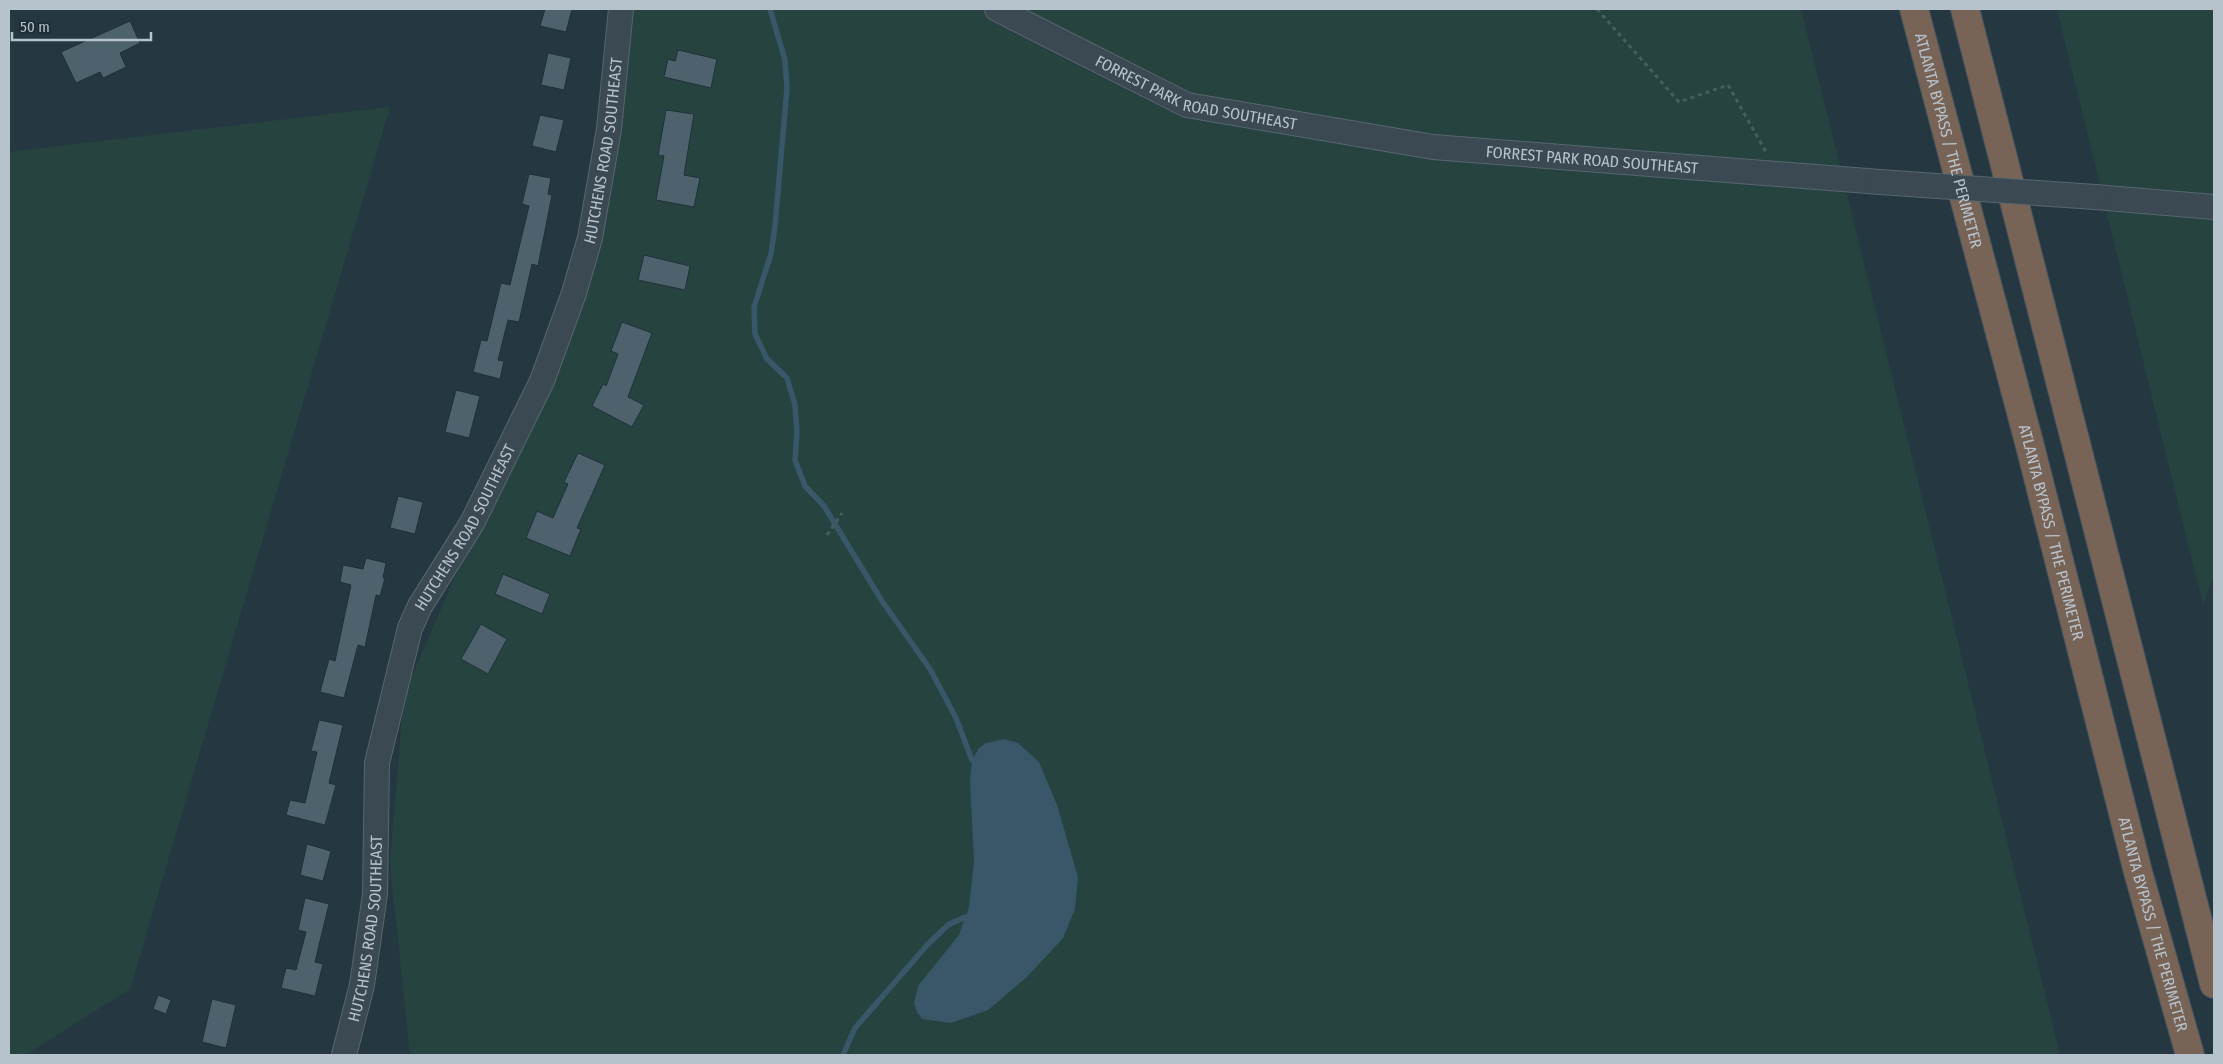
<svg xmlns="http://www.w3.org/2000/svg" width="2223" height="1064" viewBox="0 0 2223 1064" font-family="'Fira Sans Condensed',sans-serif">
	<style>
		.green { fill: #274340 }
		.water { fill: #395769 }
		.lines { fill: none; stroke-linecap: round; stroke-linejoin: round }
		.stream { stroke: #395769; stroke-width: 5.5 }
		.building { fill: #4e626d; stroke: #203039 }
		.tertiary-casing { stroke: #58666f; stroke-width: 26 }
		.motorway-casing { stroke: #44535c; stroke-width: 30 }
		.path { stroke: #465f5c; stroke-width: 3; stroke-dasharray: 4 4; stroke-linecap: butt }
		.tertiary { stroke: #3a4952; stroke-width: 24 }
		.motorway { stroke: #786357; stroke-width: 28 }
		.tertiary-bridge-casing { stroke: #58666f; stroke-width: 26; stroke-linecap: butt }
		.tertiary-bridge { stroke: #3a4952; stroke-width: 24 }
		.labels { text-anchor: middle; stroke-width: 4; stroke-linejoin: round; paint-order: stroke }
		.street-label { font-size: 16px; fill: #b7c3cc; stroke: #1e2e37 }
	</style>
	<rect width="100%" height="100%" fill="#253842"/>
	<path class="green" d="M 634,9 L 1801,9 L 2060,1055 L 410,1055 L 390,863 L 404,695 L 509,452 L 597,235 Z
		M 2057,9 L 2214,9 L 2214,575 L 2203,605 Z
		M 390,107 L 130,989 L 25,1055 L 9,1055 L 9,152 Z"/>
	<path class="water" d="M 1004,739 L 1018,743 L 1039,762 L 1057,805 L 1078,877 L 1075,909 L 1063,938 L 1027,977 L 988,1010 L 951,1023 L 923,1019 L 917,1013 L 914,1003 L 918,986 L 959,935 L 969,907 L 974,862 L 970,781 L 972,760 L 979,748 L 986,743 Z"/>
	<g class="lines">
		<path class="stream" d="M 770,9 L 785,60 L 787,88 L 775,226 L 771,254 L 754,307 L 755,334 L 767,359 L 787,378 L 795,405 L 797,432 L 795,460 L 805,486 L 824,506 L 882,601 L 930,669 L 956,718 L 972,760
			M 843,1055 L 855,1028 L 928,944 L 948,925 L 965,917"/>
	</g>
	<path class="building" d="M 545,9 L 572,9 L 566,32 L 540,26 Z
		M 130,21 L 140,43 L 120,53 L 126,67 L 103,78 L 100,72 L 76,83 L 61,52 Z
		M 678,50 L 717,59 L 711,88 L 664,77 L 668,59 L 675,61 Z
		M 548,53 L 571,58 L 564,90 L 541,85 Z
		M 666,110 L 694,114 L 684,175 L 700,178 L 694,207 L 656,200 L 664,156 L 658,155 Z
		M 540,115 L 564,120 L 556,152 L 532,146 Z
		M 529,174 L 551,178 L 548,194 L 552,195 L 538,266 L 532,264 L 519,322 L 508,320 L 498,360 L 504,361 L 500,379 L 473,372 L 481,340 L 487,341 L 501,283 L 510,285 L 529,206 L 522,204 Z
		M 644,255 L 690,266 L 685,290 L 638,280 Z
		M 622,322 L 652,333 L 628,397 L 644,405 L 632,427 L 592,406 L 603,384 L 606,386 L 618,354 L 611,351 Z
		M 456,390 L 480,396 L 469,438 L 445,432 Z
		M 578,453 L 605,465 L 577,528 L 581,529 L 570,556 L 526,538 L 537,511 L 553,518 L 568,484 L 564,482 Z
		M 398,496 L 423,502 L 415,534 L 390,528 Z
		M 366,558 L 386,563 L 383,578 L 385,578 L 380,596 L 376,595 L 365,647 L 358,645 L 344,698 L 320,692 L 329,659 L 335,661 L 351,585 L 340,582 L 343,565 L 363,569 Z
		M 503,574 L 550,594 L 542,614 L 495,594 Z
		M 481,624 L 507,639 L 488,674 L 461,659 Z
		M 319,720 L 343,725 L 329,783 L 336,785 L 325,825 L 286,815 L 290,800 L 305,803 L 317,752 L 311,751 Z
		M 307,844 L 331,851 L 323,881 L 300,875 Z
		M 305,898 L 329,904 L 315,962 L 323,964 L 315,996 L 281,988 L 286,968 L 296,970 L 306,932 L 298,930 Z
		M 158,995 L 171,1000 L 166,1014 L 153,1009 Z
		M 212,999 L 236,1005 L 226,1048 L 202,1042 Z"/>
	<g class="lines">
		<defs>
			<g id="tertiary">
				<path id="s1" d="M 997,9 L 1187,105 L 1433,147 L 1880,182"/>
				<path d="M 2095,197 L 2214,207"/>
				<path id="s2" d="M 344,1055 L 362,985 L 375,894 L 377,763 L 410,628 L 420,606 L 472,523 L 542,381 L 574,293 L 590,238 L 609,129 L 621,9"/>
			</g>
			<g id="motorway">
				<path id="s3" d="M 1914,9 L 2030,446 L 2138,872 L 2190,1055"/>
				<path d="M 1965,9 L 2214,984"/>
			</g>
		</defs>
		<use href="#tertiary" class="tertiary-casing"/>
		<use href="#motorway" class="motorway-casing"/>
		<path class="path" d="M 1597,9 L 1679,102 L 1728,85 L 1766,152
			M 827,535 L 842,513"/>
		<use href="#tertiary" class="tertiary"/>
		<use href="#motorway" class="motorway"/>
		<defs>
			<path id="tertiary-bridge" d="M 1880,182 L 2095,197"/>
		</defs>
		<use href="#tertiary-bridge" class="tertiary-bridge-casing"/>
		<use href="#tertiary-bridge" class="tertiary-bridge"/>
	</g>
	<g class="labels">
		<g class="street-label">
			<text dy="6" stroke="none"><textPath href="#s1" startOffset="218">FORREST PARK ROAD SOUTHEAST</textPath></text>
			<text dy="6" stroke="none"><textPath href="#s3" startOffset="136">ATLANTA BYPASS / THE PERIMETER</textPath></text>
			<text dy="6" stroke="none"><textPath href="#s2" startOffset="954">HUTCHENS ROAD SOUTHEAST</textPath></text>
			<text dy="6" stroke="none"><textPath href="#s1" startOffset="622">FORREST PARK ROAD SOUTHEAST</textPath></text>
			<text dy="6" stroke="none"><textPath href="#s2" startOffset="549">HUTCHENS ROAD SOUTHEAST</textPath></text>
			<text dy="6" stroke="none"><textPath href="#s3" startOffset="541">ATLANTA BYPASS / THE PERIMETER</textPath></text>
			<text dy="6" stroke="none"><textPath href="#s3" startOffset="946">ATLANTA BYPASS / THE PERIMETER</textPath></text>
			<text dy="6" stroke="none"><textPath href="#s2" startOffset="129">HUTCHENS ROAD SOUTHEAST</textPath></text>
		</g>
	</g>
	<rect width="2223" height="1064" fill="none" stroke="#b7c3cc" stroke-width="20"/>
	<path d="M12 32v8h139v-8" fill="none" stroke="#b7c3cc" stroke-width="2.5"/>
	<text x="20" y="32" font-size="15" fill="#b7c3cc" stroke="#1e2e37" stroke-width="4" paint-order="stroke">50 m</text>
</svg>
